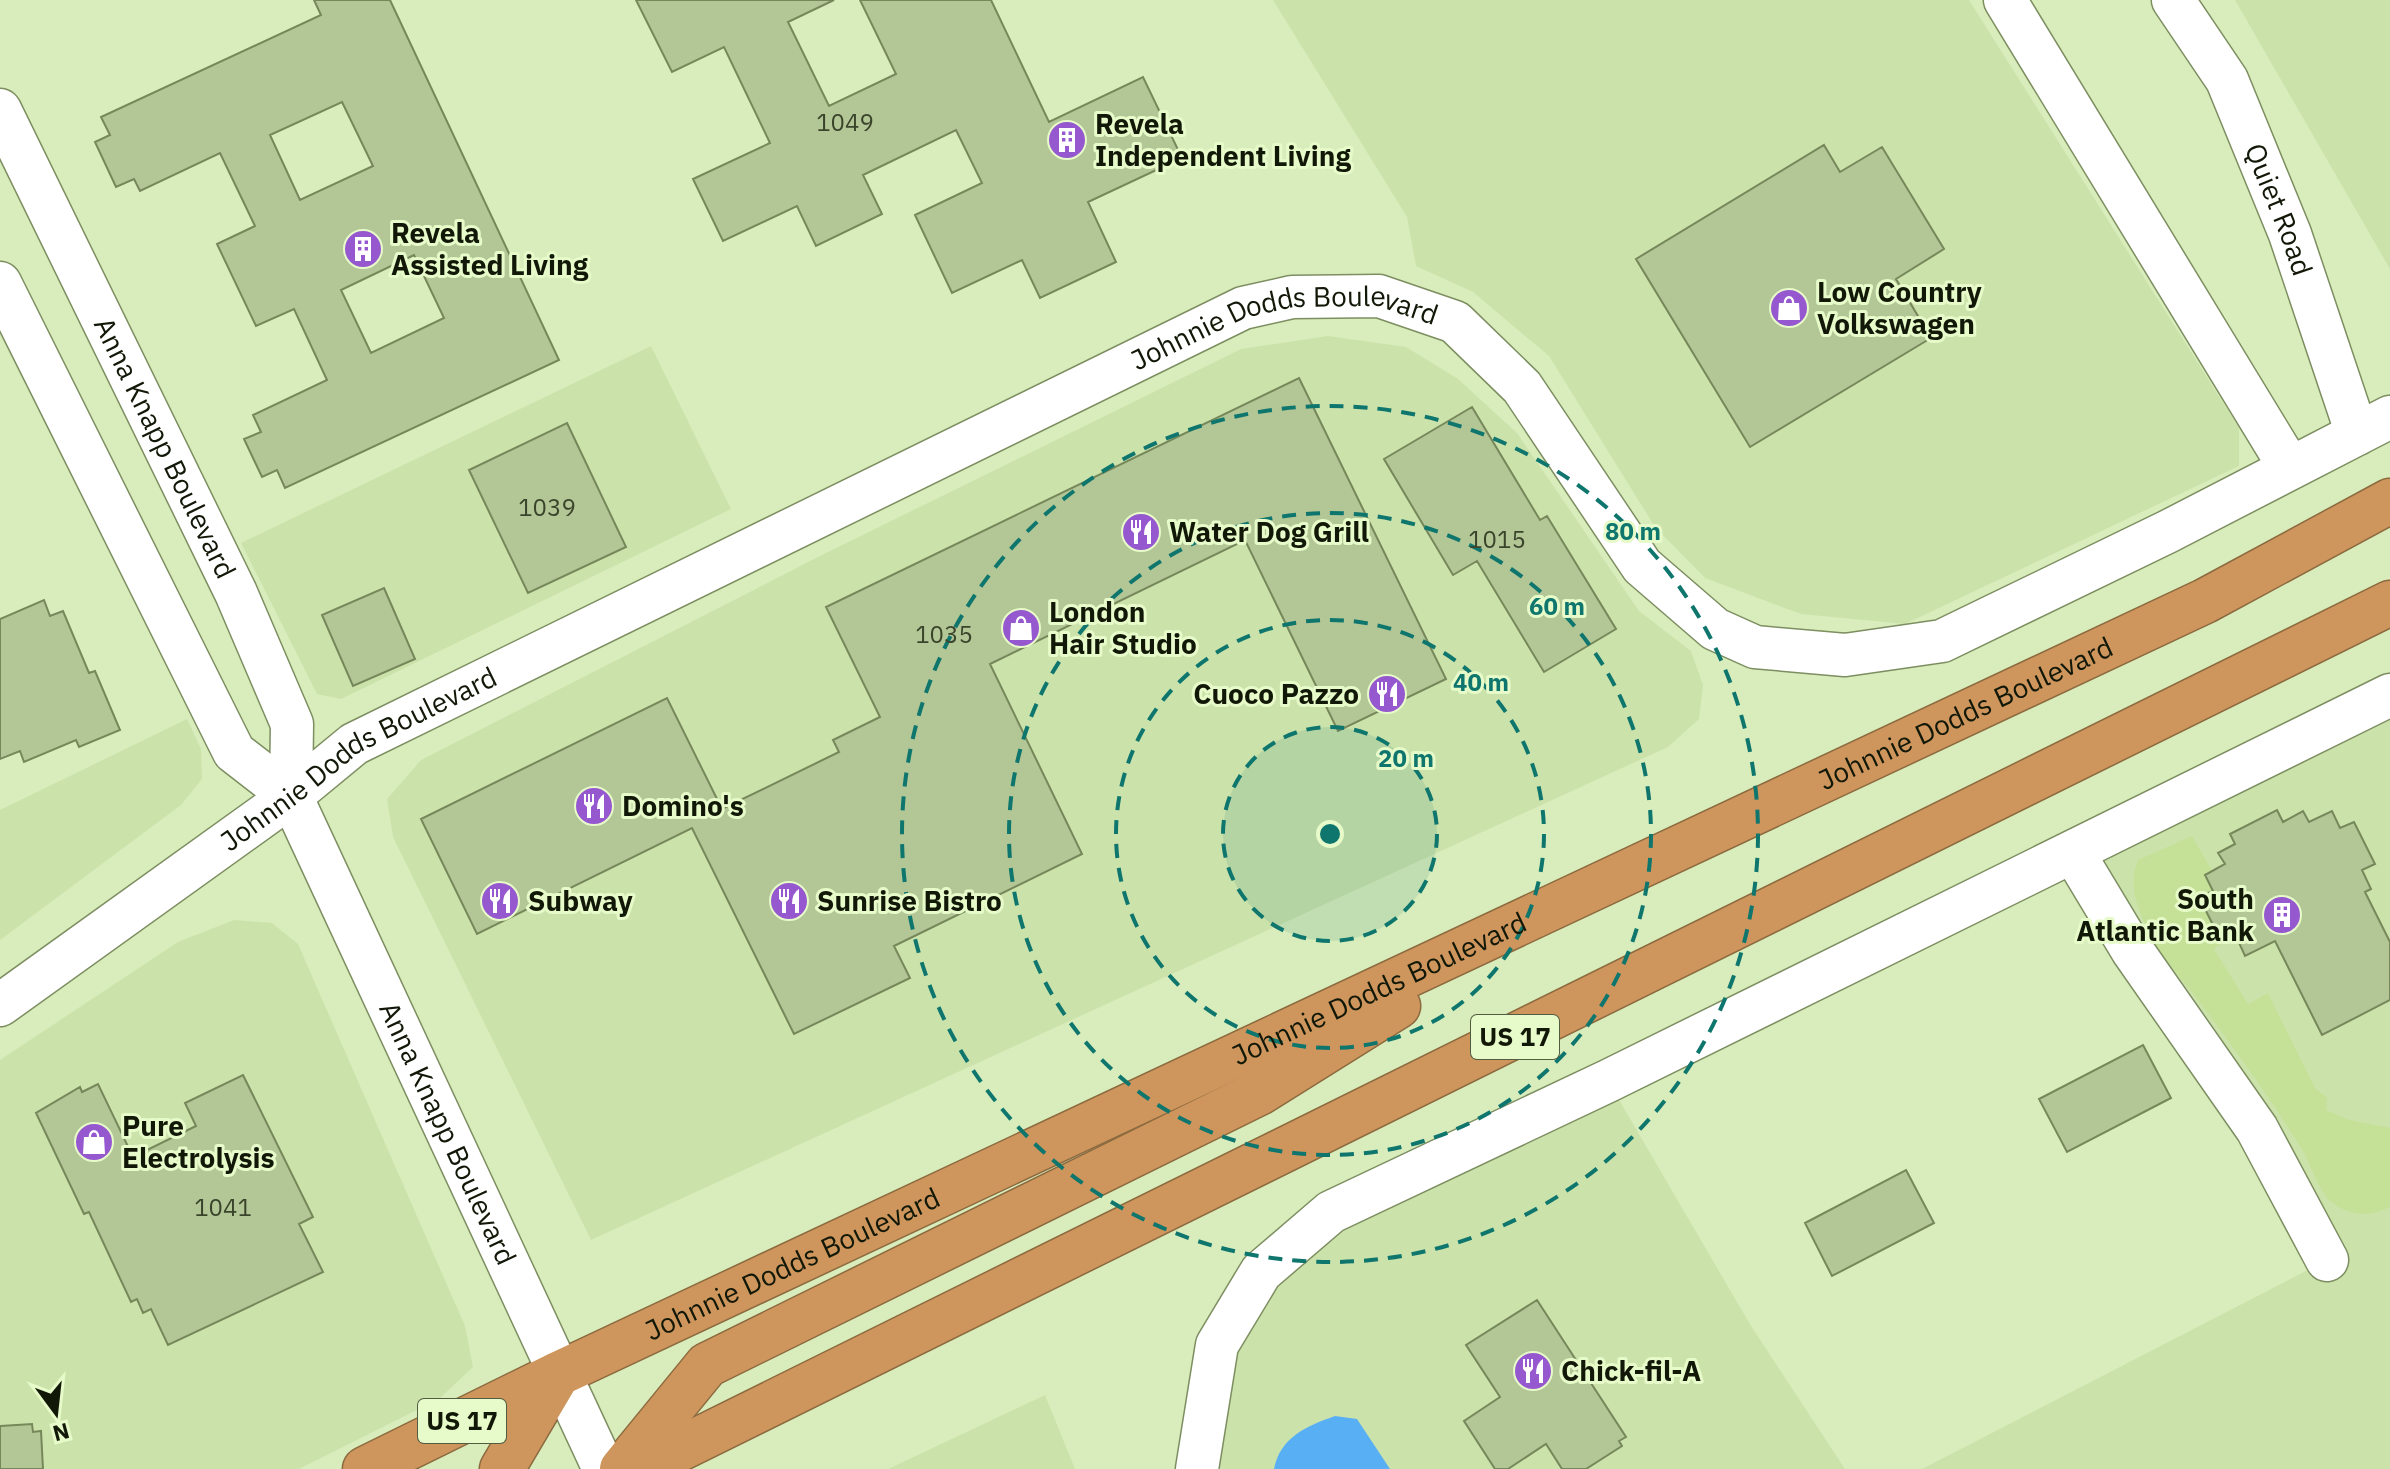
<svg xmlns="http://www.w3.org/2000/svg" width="2390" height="1469" viewBox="0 0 2390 1469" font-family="'IBM Plex Sans',sans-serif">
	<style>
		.built { fill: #cce2ab }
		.green { fill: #c5e197 }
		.water { fill: #59aff4 }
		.building { fill: #b3c696; stroke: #76875a; stroke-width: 2; fill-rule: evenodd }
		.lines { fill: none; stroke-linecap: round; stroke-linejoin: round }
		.minor-casing { stroke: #7d8e61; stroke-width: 45 }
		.highway-casing { stroke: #8c6a3f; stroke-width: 47 }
		.minor { stroke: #fff; stroke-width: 42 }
		.highway { stroke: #ce965d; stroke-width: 44 }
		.ring { fill: none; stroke: #0f766e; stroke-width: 4; stroke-dasharray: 14 10 }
		.labels { text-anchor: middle; stroke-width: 6; stroke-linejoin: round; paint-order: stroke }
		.number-label { font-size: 24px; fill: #3a442b }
		.shield { fill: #e7fac9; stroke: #525c41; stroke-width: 2 }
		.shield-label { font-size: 26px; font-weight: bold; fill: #121807 }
		.poi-label { font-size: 28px; font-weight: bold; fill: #121807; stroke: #e7fac9; text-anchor: start }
		.street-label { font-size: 28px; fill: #121807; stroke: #e7fac9 }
		.centre { fill: #0f766e; stroke: #e7fac9; stroke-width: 4 }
		.ring-label { font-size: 24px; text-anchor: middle; font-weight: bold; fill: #0f766e; stroke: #e7fac9; stroke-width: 6; stroke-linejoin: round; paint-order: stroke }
	</style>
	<rect width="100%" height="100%" fill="#d9edbc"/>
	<path class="built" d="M 1273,0 L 1969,0 L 2239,428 L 2239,466 L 1905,624 L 1801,614 L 1705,578 L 1655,527 L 1549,356 L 1473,292 L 1416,266 L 1407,217 Z
		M 2235,0 L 2390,0 L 2390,269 Z
		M 1328,336 L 1406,347 L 1458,379 L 1517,433 L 1639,611 L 1691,651 L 1703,685 L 1699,719 L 1668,747 L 591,1240 L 393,837 L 387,799 L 421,760 L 820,556 L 1241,349 Z
		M 651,346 L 731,509 L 341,699 L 317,694 L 241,543 Z
		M 2390,695 L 2390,1469 L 1922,1469 L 2327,1260 L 2073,852 Z
		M 187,719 L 201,749 L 202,779 L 181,805 L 0,940 L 0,810 Z
		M 234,920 L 272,923 L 298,944 L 465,1326 L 473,1367 L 439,1399 L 299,1469 L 0,1469 L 0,1060 L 178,942 Z
		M 1608,1081 L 1751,1326 L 1845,1469 L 1197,1469 L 1261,1272 Z
		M 1045,1395 L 1075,1469 L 888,1469 Z"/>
	<path class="green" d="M 2192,836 L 2212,871 L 2213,891 L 2199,898 L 2222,943 L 2214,949 L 2248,1004 L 2268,993 L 2315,1088 L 2327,1098 L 2326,1110 L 2349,1120 L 2390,1128 L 2390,1207 C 2368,1218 2348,1216 2329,1200 C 2319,1191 2309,1159 2300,1146 C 2268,1095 2234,1048 2198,1000 C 2182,978 2159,955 2148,930 C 2137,907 2128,885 2138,860 Z"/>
	<path class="water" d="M 1335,1416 L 1357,1419 L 1390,1469 L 1274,1469 C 1280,1437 1307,1426 1335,1416 Z"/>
	<path class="building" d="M 314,0 L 390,0 L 559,360 L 285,488 L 277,470 L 262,477 L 244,439 L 261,432 L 253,415 L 327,380 L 294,309 L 256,326 L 217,244 L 255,226 L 220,153 L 140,191 L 134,179 L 116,187 L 95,142 L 110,135 L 101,117 L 321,15 ZM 342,102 L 373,166 L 300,200 L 270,135 ZM 414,255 L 444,318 L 371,353 L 341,290 Z
		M 636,0 L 834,0 L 788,22 L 829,106 L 896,74 L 860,0 L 991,0 L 1049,122 L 1143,77 L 1182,158 L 1088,202 L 1116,262 L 1040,298 L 1022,260 L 952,293 L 915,215 L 982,183 L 956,130 L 863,175 L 882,214 L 816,246 L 797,206 L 723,241 L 693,179 L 770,143 L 724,47 L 672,72 Z
		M 1824,145 L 1840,172 L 1882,147 L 1944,249 L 1896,279 L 1931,338 L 1750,447 L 1636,259 Z
		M 1299,378 L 1446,679 L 1338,731 L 1245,540 L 990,664 L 1082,854 L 894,946 L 910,978 L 794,1034 L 692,828 L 477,934 L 421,819 L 667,698 L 722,809 L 839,752 L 833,740 L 880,717 L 826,607 Z
		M 1472,407 L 1540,520 L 1547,516 L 1616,629 L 1544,672 L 1477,561 L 1453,575 L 1384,459 Z
		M 567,423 L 626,547 L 528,593 L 469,470 Z
		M 384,588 L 415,659 L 353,686 L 322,615 Z
		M 44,600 L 50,616 L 63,611 L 89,673 L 95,671 L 120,730 L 79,747 L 76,740 L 24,762 L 20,751 L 0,759 L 0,619 Z
		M 2277,810 L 2283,822 L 2303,811 L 2309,822 L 2332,811 L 2340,828 L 2354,822 L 2375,864 L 2362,870 L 2371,889 L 2365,892 L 2390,942 L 2390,1000 L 2322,1035 L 2275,941 L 2245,956 L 2236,936 L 2222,943 L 2199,897 L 2213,891 L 2205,875 L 2225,864 L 2218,853 L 2235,844 L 2230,834 Z
		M 2143,1045 L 2171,1098 L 2067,1152 L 2039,1099 Z
		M 243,1075 L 313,1217 L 299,1224 L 323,1272 L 168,1345 L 151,1309 L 143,1313 L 137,1299 L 131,1302 L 89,1212 L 84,1214 L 36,1113 L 80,1087 L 82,1092 L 98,1084 L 133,1157 L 196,1126 L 185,1103 Z
		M 1906,1170 L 1934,1223 L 1832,1276 L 1805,1223 Z
		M 1537,1300 L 1626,1437 L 1619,1441 L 1622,1446 L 1586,1469 L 1562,1469 L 1546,1444 L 1508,1469 L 1495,1469 L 1464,1421 L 1500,1397 L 1466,1345 Z
		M 32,1424 L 33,1432 L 41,1431 L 43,1469 L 0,1469 L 0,1426 Z"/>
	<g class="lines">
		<defs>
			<g id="minor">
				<path d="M 2005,0 L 2290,468"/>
				<path id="s1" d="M 2173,0 L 2227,80 L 2290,234 L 2357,434"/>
				<path id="s2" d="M 0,110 L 236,593 L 292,724 L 291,796 L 604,1469"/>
				<path d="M 0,283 L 234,752 L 291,796"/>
				<path d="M 2073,852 L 2132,950 L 2257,1129 L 2327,1260"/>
				<path id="s3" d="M 0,1005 L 291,796 L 354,744 L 1243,308 L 1292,297 L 1379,296 L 1455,322 L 1522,387 L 1642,566 L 1715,629 L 1755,647 L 1845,655 L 1942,641 L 2167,532 L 2390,417"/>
				<path d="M 1197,1469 L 1217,1345 L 1261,1272 L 1331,1212 L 1608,1081 L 2390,695"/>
			</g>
			<g id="highway">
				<path id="s4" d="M 365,1469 L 558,1374 L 2205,601 L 2390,501"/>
				<path d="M 502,1469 L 558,1374"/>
				<path d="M 622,1469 L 707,1365 L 1259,1093 L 1398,1006"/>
				<path d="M 639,1469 L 2390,603"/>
			</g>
		</defs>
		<use href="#minor" class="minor-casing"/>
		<use href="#highway" class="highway-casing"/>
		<use href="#minor" class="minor"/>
		<use href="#highway" class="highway"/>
	</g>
	<circle cx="1330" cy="834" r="107" fill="#0f766e" fill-opacity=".12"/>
	<g class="ring">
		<circle cx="1330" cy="834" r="107"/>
		<circle cx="1330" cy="834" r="214"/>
		<circle cx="1330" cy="834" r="321"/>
		<circle cx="1330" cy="834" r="428"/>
	</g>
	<defs>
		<symbol id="building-disc" viewBox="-11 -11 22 22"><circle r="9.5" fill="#9658cf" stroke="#e7fac9"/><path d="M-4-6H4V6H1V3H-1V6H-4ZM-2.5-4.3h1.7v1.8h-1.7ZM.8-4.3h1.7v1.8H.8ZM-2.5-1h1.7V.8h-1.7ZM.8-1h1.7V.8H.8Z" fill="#fff"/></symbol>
		<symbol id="shop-disc" viewBox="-11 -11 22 22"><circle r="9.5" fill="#9658cf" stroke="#e7fac9"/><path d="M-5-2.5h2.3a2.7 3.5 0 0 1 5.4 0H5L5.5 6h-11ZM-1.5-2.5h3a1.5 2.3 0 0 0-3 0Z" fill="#fff"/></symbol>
		<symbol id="restaurant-disc" viewBox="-11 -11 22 22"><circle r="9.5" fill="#9658cf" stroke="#e7fac9"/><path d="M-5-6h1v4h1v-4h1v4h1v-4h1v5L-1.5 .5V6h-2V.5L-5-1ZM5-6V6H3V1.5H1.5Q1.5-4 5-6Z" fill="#fff"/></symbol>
	</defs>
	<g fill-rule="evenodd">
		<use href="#building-disc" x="1045" y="118" width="44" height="44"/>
		<use href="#building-disc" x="341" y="227" width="44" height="44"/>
		<use href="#shop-disc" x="1767" y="286" width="44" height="44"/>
		<use href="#restaurant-disc" x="1119" y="510" width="44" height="44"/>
		<use href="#shop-disc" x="999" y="606" width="44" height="44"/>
		<use href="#restaurant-disc" x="1365" y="672" width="44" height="44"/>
		<use href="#restaurant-disc" x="572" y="784" width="44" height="44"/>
		<use href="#restaurant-disc" x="478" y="879" width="44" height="44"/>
		<use href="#restaurant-disc" x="767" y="879" width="44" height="44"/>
		<use href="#building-disc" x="2260" y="893" width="44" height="44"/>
		<use href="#shop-disc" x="72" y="1120" width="44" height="44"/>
		<use href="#restaurant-disc" x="1511" y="1349" width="44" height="44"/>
	</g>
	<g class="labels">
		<g class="number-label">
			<text x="845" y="131">1049</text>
			<text x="547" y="516">1039</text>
			<text x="1497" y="548">1015</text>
			<text x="944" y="643">1035</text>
			<text x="223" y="1216">1041</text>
		</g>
		<g class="shield">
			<rect x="1471" y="1015" width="88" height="44" rx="6"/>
			<rect x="418" y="1399" width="88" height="44" rx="6"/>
		</g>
		<g class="shield-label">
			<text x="1515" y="1046">US 17</text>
			<text x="462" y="1430">US 17</text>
		</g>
		<g class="poi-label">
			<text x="1095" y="134">Revela<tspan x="1095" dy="32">Independent Living</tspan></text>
			<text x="391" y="243">Revela<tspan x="391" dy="32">Assisted Living</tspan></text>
			<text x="1817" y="302">Low Country<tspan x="1817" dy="32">Volkswagen</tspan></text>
			<text x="1169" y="542">Water Dog Grill</text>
			<text x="1049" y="622">London<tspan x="1049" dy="32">Hair Studio</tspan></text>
			<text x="1359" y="704" text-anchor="end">Cuoco Pazzo</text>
			<text x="622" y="816">Domino's</text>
			<text x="2254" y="909" text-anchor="end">South<tspan x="2254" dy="32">Atlantic Bank</tspan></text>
			<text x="528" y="911">Subway</text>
			<text x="817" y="911">Sunrise Bistro</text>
			<text x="122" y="1136">Pure<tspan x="122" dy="32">Electrolysis</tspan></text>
			<text x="1561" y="1381">Chick-fil-A</text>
		</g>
		<g class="street-label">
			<text dy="10" stroke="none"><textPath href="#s1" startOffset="236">Quiet Road</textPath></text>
			<text dy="10" stroke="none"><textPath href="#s3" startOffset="1468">Johnnie Dodds Boulevard</textPath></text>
			<text dy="10" stroke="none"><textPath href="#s2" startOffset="376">Anna Knapp Boulevard</textPath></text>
			<text dy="10" stroke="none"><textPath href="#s4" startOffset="1770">Johnnie Dodds Boulevard</textPath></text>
			<text dy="10" stroke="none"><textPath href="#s3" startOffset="436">Johnnie Dodds Boulevard</textPath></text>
			<text dy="10" stroke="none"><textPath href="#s4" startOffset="1122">Johnnie Dodds Boulevard</textPath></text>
			<text dy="10" stroke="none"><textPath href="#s2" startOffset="1124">Anna Knapp Boulevard</textPath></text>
			<text dy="10" stroke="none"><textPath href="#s4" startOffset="474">Johnnie Dodds Boulevard</textPath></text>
		</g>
	</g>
	<circle cx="1330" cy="834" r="12" class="centre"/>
	<g class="ring-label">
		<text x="1633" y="540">80 m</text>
		<text x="1557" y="615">60 m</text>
		<text x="1481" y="691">40 m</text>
		<text x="1406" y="767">20 m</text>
	</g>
	<g transform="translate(56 1413) rotate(165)" stroke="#e7fac9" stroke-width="6" paint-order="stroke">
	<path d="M0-6L14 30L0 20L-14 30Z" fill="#121807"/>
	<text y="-12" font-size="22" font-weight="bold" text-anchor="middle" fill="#121807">N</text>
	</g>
</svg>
